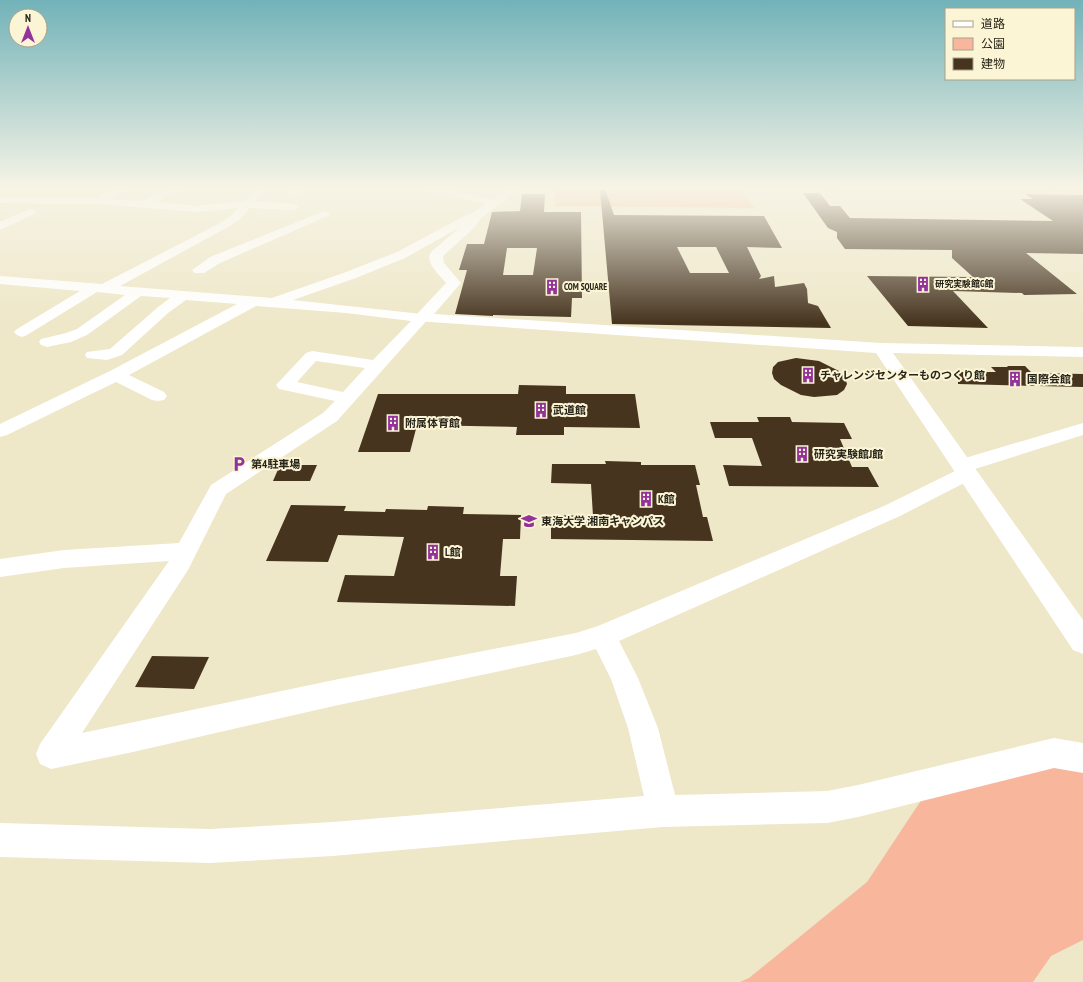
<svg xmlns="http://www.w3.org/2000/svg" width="1083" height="982" viewBox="0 0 1083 982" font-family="'PT Sans Narrow','Noto Sans JP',sans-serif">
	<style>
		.green { fill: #f8b79c }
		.building { fill: #46341f; fill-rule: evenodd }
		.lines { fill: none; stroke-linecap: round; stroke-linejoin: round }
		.street { fill: #fff; fill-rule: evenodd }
		.secondary { fill: #fff; fill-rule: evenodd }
		.labels { text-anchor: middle; stroke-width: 4; stroke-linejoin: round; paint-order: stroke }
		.far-poi-label { font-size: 9px; font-weight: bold; fill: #272419; stroke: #fbf4d5; text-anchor: start }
		.poi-label { font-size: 11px; font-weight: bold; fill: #272419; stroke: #fbf4d5; text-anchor: start }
	</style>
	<rect width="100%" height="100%" fill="#eee7c8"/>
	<path class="green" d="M 556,186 L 740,186 L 754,208 L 554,206 Z
		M 796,186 L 1038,186 L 1051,194 L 800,191 Z
		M 1046,186 L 1083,186 L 1083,194 L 1058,193 Z
		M 1083,745 L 1083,940 L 1051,956 L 1033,982 L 740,982 L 749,978 L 867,882 L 924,796 Z"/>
	<path class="building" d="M 605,189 L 614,215 L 764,216 L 782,248 L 747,247 L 761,276 L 759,279 L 774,276 L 775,287 L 804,283 L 807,289 L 808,303 L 818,306 L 831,328 L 612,324 L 600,190 ZM 677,247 L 716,247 L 729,273 L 690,273 Z
		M 803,193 L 820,193 L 830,206 L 840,206 L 850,218 L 1053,221 L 1020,199 L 1033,199 L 1025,194 L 1083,195 L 1083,254 L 1026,253 L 1077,294 L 1024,295 L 1022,293 L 953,291 L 988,328 L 908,326 L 867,276 L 973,277 L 952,258 L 952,250 L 845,249 L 837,238 L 837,232 L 828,228 Z
		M 522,194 L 545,194 L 544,212 L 581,212 L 582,298 L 572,298 L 571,317 L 493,315 L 493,316 L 455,314 L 467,270 L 459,270 L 467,244 L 484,244 L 492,212 L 520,211 ZM 507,248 L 537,248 L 533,275 L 503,275 Z
		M 796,358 L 819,361 L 839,371 L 845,378 L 847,384 L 844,390 L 837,395 L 814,397 L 801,395 L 781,385 L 774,379 L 772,373 L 773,367 L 778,362 Z
		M 1007,366 L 1025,366 L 1032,373 L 1083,374 L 1083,387 L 958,384 L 958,372 L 996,372 L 991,367 L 1008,367 Z
		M 519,385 L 566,386 L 566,394 L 635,394 L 640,428 L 564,427 L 564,435 L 516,435 L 517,427 L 417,425 L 410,452 L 358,452 L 378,394 L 518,394 Z
		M 757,417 L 790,417 L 792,422 L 844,423 L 852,439 L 840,439 L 852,467 L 868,467 L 879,487 L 729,486 L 723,465 L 762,466 L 752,438 L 715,438 L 710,422 L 759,422 Z
		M 605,461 L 641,462 L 641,465 L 695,465 L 700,485 L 696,485 L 703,517 L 707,517 L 713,541 L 551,539 L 551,515 L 593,516 L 591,484 L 551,483 L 552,464 L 606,464 Z
		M 280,465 L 317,465 L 310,481 L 273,481 Z
		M 291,505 L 346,506 L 344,511 L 385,512 L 386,509 L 427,510 L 428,506 L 464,507 L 463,514 L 521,515 L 520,539 L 503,539 L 500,576 L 517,576 L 515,606 L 337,602 L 345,575 L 394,576 L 404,537 L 338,535 L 328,562 L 266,561 Z
		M 152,656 L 209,657 L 194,689 L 135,687 Z"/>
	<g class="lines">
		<path class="street" d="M 117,186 L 129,186 L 110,199 L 143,201 L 172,186 L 184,186 L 183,188 L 157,202 L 196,206 L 245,201 L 259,186 L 269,186 L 256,201 L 293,204 L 299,207 L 293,210 L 250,208 L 240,219 L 228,227 L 120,286 L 272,298 L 346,272 L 397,252 L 466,215 L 476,213 L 480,214 L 482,216 L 480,218 L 473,220 L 405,258 L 356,278 L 293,300 L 422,314 L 427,315 L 429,318 L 337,421 L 226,494 L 188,570 L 82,733 L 334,680 L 576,633 L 598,626 L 884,506 L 955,471 L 952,466 L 955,461 L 1083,423 L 1083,435 L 975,469 L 977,473 L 974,478 L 900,516 L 619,641 L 638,678 L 658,728 L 675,795 L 827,791 L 858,785 L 1054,738 L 1083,743 L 1083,773 L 1054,768 L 858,817 L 827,823 L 663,827 L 333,856 L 210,863 L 0,857 L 0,823 L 210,829 L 333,822 L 644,796 L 628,728 L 611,679 L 596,649 L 576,655 L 334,706 L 133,752 L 51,769 L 40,764 L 36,754 L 40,744 L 169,561 L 64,568 L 0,577 L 0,559 L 64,550 L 179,543 L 211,485 L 323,413 L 335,401 L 279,389 L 276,385 L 306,353 L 312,351 L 373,360 L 411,321 L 346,313 L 256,306 L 129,375 L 164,392 L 167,396 L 164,400 L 158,401 L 152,400 L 116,382 L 7,435 L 0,437 L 0,424 L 110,371 L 237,304 L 186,300 L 168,313 L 122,355 L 107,360 L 87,358 L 85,355 L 87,352 L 110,349 L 158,307 L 170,298 L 141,296 L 87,335 L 71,342 L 47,347 L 41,345 L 39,342 L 41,339 L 66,333 L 77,329 L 125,295 L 97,292 L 27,335 L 22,337 L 17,335 L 14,332 L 17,329 L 80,291 L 0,284 L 0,276 L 102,284 L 220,223 L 232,215 L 238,208 L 196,212 L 99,204 L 0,203 L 0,197 L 97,198 ZM 316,361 L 365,368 L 343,392 L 297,382 Z
			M 296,186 L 307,186 L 297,196 L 289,196 L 288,194 Z
			M 422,186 L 433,186 L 499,201 L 500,203 L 495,206 L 422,189 Z
			M 30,209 L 34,210 L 36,212 L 34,214 L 0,230 L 0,222 Z
			M 324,211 L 328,212 L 330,214 L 328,216 L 220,263 L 204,273 L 194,273 L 192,270 L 210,257 Z"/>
		<path class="secondary" d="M 513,186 L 525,186 L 481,218 L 475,227 L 443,256 L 444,263 L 461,283 L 434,314 L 881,343 L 1083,347 L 1083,357 L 893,353 L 1083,620 L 1083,654 L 1073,650 L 876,353 L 416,321 L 414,318 L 416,315 L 446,283 C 440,275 424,263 431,252 L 466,222 L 472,213 Z"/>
	</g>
	<linearGradient id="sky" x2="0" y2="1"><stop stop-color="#72b2b9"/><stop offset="0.58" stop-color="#f7f4e6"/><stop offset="1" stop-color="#f7f4e6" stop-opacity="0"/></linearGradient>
	<rect width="1083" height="323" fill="url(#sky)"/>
	<defs>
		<symbol id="building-bare" viewBox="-9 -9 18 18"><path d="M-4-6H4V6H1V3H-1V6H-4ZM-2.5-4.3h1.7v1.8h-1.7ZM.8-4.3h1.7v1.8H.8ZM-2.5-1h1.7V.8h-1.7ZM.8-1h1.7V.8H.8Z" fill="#93329a" stroke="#fbf4d5" stroke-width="2.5" paint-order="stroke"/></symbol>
		<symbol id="parking-bare" viewBox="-9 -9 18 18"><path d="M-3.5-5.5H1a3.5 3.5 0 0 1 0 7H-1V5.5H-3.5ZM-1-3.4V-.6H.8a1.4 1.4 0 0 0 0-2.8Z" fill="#93329a" stroke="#fbf4d5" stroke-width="2.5" paint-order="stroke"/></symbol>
		<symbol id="university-bare" viewBox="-9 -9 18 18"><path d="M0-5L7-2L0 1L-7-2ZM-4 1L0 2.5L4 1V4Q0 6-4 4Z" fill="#93329a" stroke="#fbf4d5" stroke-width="2.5" paint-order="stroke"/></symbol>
	</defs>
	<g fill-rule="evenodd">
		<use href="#building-bare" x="912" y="273" width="22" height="22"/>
		<use href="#building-bare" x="541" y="276" width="22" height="22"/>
		<use href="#building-bare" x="797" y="364" width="22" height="22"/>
		<use href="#building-bare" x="1004" y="368" width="22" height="22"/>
		<use href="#building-bare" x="530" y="399" width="22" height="22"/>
		<use href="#building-bare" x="382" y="412" width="22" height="22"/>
		<use href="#building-bare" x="791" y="443" width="22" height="22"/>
		<use href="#parking-bare" x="228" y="453" width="22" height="22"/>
		<use href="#building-bare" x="635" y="488" width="22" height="22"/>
		<use href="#university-bare" x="518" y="510" width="22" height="22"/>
		<use href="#building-bare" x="422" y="541" width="22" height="22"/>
	</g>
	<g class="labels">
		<g class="far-poi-label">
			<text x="935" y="287">研究実験館G館</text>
			<text x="564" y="290">COM SQUARE</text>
		</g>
		<g class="poi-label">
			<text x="820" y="379">チャレンジセンターものつくり館</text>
			<text x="1027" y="383">国際会館</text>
			<text x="553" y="414">武道館</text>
			<text x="405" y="427">附属体育館</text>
			<text x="814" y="458">研究実験館J館</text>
			<text x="251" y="468">第4駐車場</text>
			<text x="658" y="503">K館</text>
			<text x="541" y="525">東海大学 湘南キャンパス</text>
			<text x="445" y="556">L館</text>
		</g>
	</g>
	<rect x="945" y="8" width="130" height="72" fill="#fbf4d5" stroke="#a6a18a"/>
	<rect x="953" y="21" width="20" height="6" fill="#ffffff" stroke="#a6a18a"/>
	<text x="981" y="28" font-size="12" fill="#272419">道路</text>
	<rect x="953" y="38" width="20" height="12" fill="#f8b79c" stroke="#a6a18a"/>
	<text x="981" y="48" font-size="12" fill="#272419">公園</text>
	<rect x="953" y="58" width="20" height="12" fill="#46341f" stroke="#a6a18a"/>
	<text x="981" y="68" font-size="12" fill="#272419">建物</text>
	<g transform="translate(28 28)"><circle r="19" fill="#fbf4d5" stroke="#a6a18a"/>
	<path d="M0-3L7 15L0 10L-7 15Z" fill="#93329a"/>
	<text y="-6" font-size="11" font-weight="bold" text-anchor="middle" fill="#272419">N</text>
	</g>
</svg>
